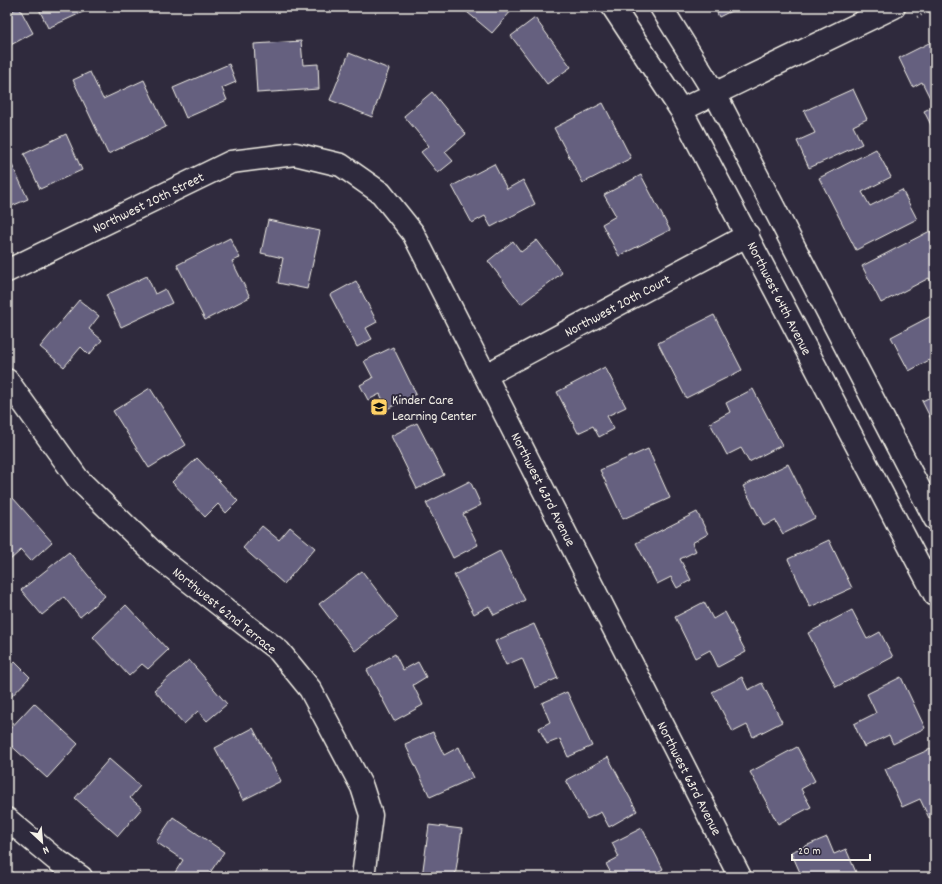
<svg xmlns="http://www.w3.org/2000/svg" width="942" height="884" viewBox="0 0 942 884" font-family="Dekko,sans-serif">
	<style>
		.building { fill: #65617f; stroke: #f4f1e8 }
		.lines { fill: none; stroke-linecap: round; stroke-linejoin: round }
		.minor-casing { stroke: #f4f1e8; stroke-width: 25 }
		.path { stroke: #f4f1e8; stroke-width: 2.5; stroke-dasharray: 1 3; stroke-linecap: butt }
		.minor { stroke: #2f2a3d; stroke-width: 22 }
		.labels { text-anchor: middle; stroke-width: 4; stroke-linejoin: round; paint-order: stroke }
		.street-label { font-size: 14px; fill: #f4f1e8; stroke: #2f2a3d }
		.poi-label { font-size: 14px; fill: #f4f1e8; stroke: #2f2a3d; text-anchor: start }
	</style>
	<rect width="100%" height="100%" fill="#2f2a3d"/>
	<filter id="ink" filterUnits="userSpaceOnUse"><feTurbulence type="fractalNoise" baseFrequency=".025" numOctaves="2"/><feDisplacementMap in="SourceGraphic" scale="8" xChannelSelector="R" yChannelSelector="G"/><feConvolveMatrix kernelMatrix="1 2 1 2 8 2 1 2 1" color-interpolation-filters="sRGB"/></filter>
	<g filter="url(#ink)">
		<path class="building" d="M 19,7 L 33,33 L 7,47 L 7,14 Z
			M 38,7 L 94,7 L 48,28 Z
			M 125,7 L 136,7 L 127,11 Z
			M 461,7 L 509,7 L 512,10 L 492,33 Z
			M 714,7 L 739,7 L 719,17 Z
			M 535,18 L 571,67 L 547,84 L 511,36 Z
			M 935,40 L 935,129 L 933,129 L 924,111 L 934,106 L 922,82 L 913,87 L 899,58 Z
			M 301,41 L 303,65 L 318,64 L 319,89 L 257,93 L 254,44 Z
			M 349,53 L 389,69 L 372,117 L 330,100 Z
			M 229,64 L 236,82 L 222,88 L 227,100 L 186,118 L 173,88 Z
			M 90,72 L 103,99 L 144,80 L 166,127 L 108,154 L 73,80 Z
			M 853,89 L 867,119 L 853,126 L 862,144 L 809,168 L 797,141 L 815,133 L 804,111 Z
			M 432,92 L 466,134 L 445,152 L 453,161 L 438,173 L 421,152 L 429,146 L 404,116 Z
			M 603,103 L 631,158 L 583,183 L 554,128 Z
			M 66,134 L 82,170 L 40,189 L 24,154 Z
			M 876,149 L 891,177 L 862,192 L 870,206 L 902,190 L 917,219 L 856,250 L 819,178 Z
			M 494,164 L 507,189 L 523,180 L 535,204 L 491,227 L 485,216 L 472,223 L 452,186 Z
			M 12,165 L 28,199 L 7,208 L 7,168 Z
			M 641,175 L 670,230 L 619,256 L 602,224 L 616,216 L 604,195 Z
			M 268,220 L 320,231 L 307,289 L 278,283 L 283,258 L 261,253 Z
			M 930,231 L 935,240 L 935,290 L 929,278 L 881,303 L 862,266 Z
			M 230,238 L 240,258 L 232,261 L 250,297 L 205,320 L 177,265 Z
			M 537,240 L 562,273 L 521,304 L 488,261 L 513,241 L 521,252 Z
			M 147,276 L 155,294 L 165,289 L 172,303 L 121,327 L 106,295 Z
			M 356,281 L 377,322 L 366,328 L 372,339 L 357,347 L 330,295 Z
			M 79,300 L 99,316 L 89,329 L 102,340 L 89,355 L 81,347 L 64,367 L 40,347 Z
			M 935,314 L 935,357 L 909,371 L 891,337 Z
			M 714,315 L 742,370 L 686,398 L 658,343 Z
			M 393,347 L 416,394 L 387,409 L 380,394 L 368,400 L 360,385 L 373,378 L 364,361 Z
			M 605,367 L 626,407 L 607,416 L 614,429 L 599,437 L 593,426 L 578,433 L 557,392 Z
			M 150,388 L 186,445 L 149,468 L 113,411 Z
			M 753,389 L 782,445 L 749,462 L 741,448 L 727,455 L 710,423 L 730,412 L 726,403 Z
			M 935,395 L 935,427 L 922,401 Z
			M 417,423 L 444,475 L 417,489 L 391,436 Z
			M 648,449 L 670,498 L 623,519 L 600,470 Z
			M 197,458 L 238,501 L 226,513 L 218,504 L 205,517 L 172,482 Z
			M 788,464 L 815,518 L 783,534 L 775,520 L 764,526 L 743,486 Z
			M 470,481 L 481,505 L 463,514 L 478,545 L 453,558 L 426,503 Z
			M 13,498 L 52,542 L 31,561 L 21,550 L 9,561 L 7,559 L 7,503 Z
			M 697,512 L 708,534 L 692,543 L 696,551 L 680,559 L 691,580 L 677,588 L 671,577 L 657,584 L 636,543 Z
			M 262,526 L 279,540 L 290,527 L 315,548 L 284,584 L 243,548 Z
			M 829,540 L 852,588 L 810,607 L 788,559 Z
			M 500,551 L 525,600 L 494,615 L 489,606 L 474,614 L 454,575 Z
			M 69,552 L 105,596 L 80,617 L 64,597 L 42,615 L 21,590 Z
			M 362,571 L 398,618 L 355,651 L 319,604 Z
			M 704,602 L 713,619 L 725,612 L 746,652 L 718,667 L 710,650 L 695,658 L 675,617 Z
			M 126,605 L 168,650 L 148,669 L 142,664 L 129,676 L 93,637 Z
			M 852,610 L 867,639 L 880,632 L 893,657 L 836,687 L 808,633 Z
			M 534,624 L 558,678 L 535,688 L 522,658 L 506,665 L 495,641 Z
			M 395,654 L 403,670 L 418,662 L 426,677 L 413,685 L 423,705 L 394,721 L 367,670 Z
			M 189,660 L 227,704 L 207,721 L 198,711 L 184,724 L 154,690 Z
			M 15,662 L 30,677 L 7,701 L 7,670 Z
			M 742,677 L 748,690 L 762,683 L 782,722 L 753,737 L 747,725 L 733,732 L 712,692 Z
			M 901,677 L 925,728 L 893,744 L 889,735 L 864,747 L 854,724 L 876,713 L 867,694 Z
			M 567,692 L 592,746 L 568,757 L 560,739 L 547,744 L 539,728 L 550,722 L 542,703 Z
			M 34,703 L 78,744 L 47,778 L 7,742 L 7,732 Z
			M 253,728 L 281,781 L 243,800 L 215,748 Z
			M 433,732 L 444,755 L 459,747 L 473,778 L 430,797 L 405,744 Z
			M 797,747 L 815,781 L 801,789 L 811,807 L 778,824 L 750,772 Z
			M 935,747 L 935,815 L 929,818 L 920,799 L 902,807 L 885,769 Z
			M 608,757 L 637,811 L 609,827 L 601,812 L 587,819 L 566,780 Z
			M 109,759 L 140,786 L 130,798 L 142,808 L 118,836 L 75,798 Z
			M 173,817 L 224,852 L 207,877 L 179,877 L 174,874 L 183,860 L 156,842 Z
			M 429,825 L 462,829 L 455,877 L 422,877 Z
			M 642,828 L 663,869 L 648,877 L 613,877 L 606,864 L 619,857 L 612,843 Z
			M 827,837 L 834,854 L 846,849 L 858,877 L 802,877 L 791,852 Z"/>
		<g class="lines">
			<defs>
				<path id="minor" d="M 613,7 L 681,110 L 935,595
					M 661,7 L 715,94 L 935,519
					M 681,110 L 894,7
					M 7,271 L 231,162 L 295,154 L 341,165 L 381,193 L 413,233 L 740,877
					M 486,375 L 748,235
					M 7,380 L 78,479 L 157,556 L 279,651 L 310,689 L 362,787 L 371,815 L 363,877
					M 7,819 L 55,859 L 81,877"/>
			</defs>
			<use href="#minor" class="minor-casing"/>
			<path class="path" d="M 917,17 L 935,8"/>
			<use href="#minor" class="minor"/>
		</g>
	</g>
	<defs>
		<symbol id="school-square" viewBox="-11 -11 22 22"><rect x="-9" y="-9" width="18" height="18" rx="4" fill="#ffd166" stroke="#2f2a3d"/><path d="M0-5L7-2L0 1L-7-2ZM-4 1L0 2.5L4 1V4Q0 6-4 4Z" fill="#111"/></symbol>
	</defs>
	<g fill-rule="evenodd">
		<use href="#school-square" x="369" y="397" width="20" height="20"/>
	</g>
	<g class="labels">
		<g class="street-label">
			<text transform="translate(148 202) rotate(-26)" y="5">Northwest 20th Street</text>
			<text transform="translate(780 298) rotate(63)" y="5">Northwest 64th Avenue</text>
			<text transform="translate(617 305) rotate(-28)" y="5">Northwest 20th Court</text>
			<text transform="translate(544 489) rotate(63)" y="5">Northwest 63rd Avenue</text>
			<text transform="translate(225 610) rotate(39)" y="5">Northwest 62nd Terrace</text>
			<text transform="translate(690 778) rotate(63)" y="5">Northwest 63rd Avenue</text>
		</g>
		<g class="poi-label">
			<text x="392" y="404">Kinder Care<tspan x="392" dy="16">Learning Center</tspan></text>
		</g>
	</g>
	<rect width="942" height="884" fill="none" stroke="#2f2a3d" stroke-width="24"/>
	<rect x="12" y="12" width="918" height="860" fill="none" stroke="#f4f1e8" stroke-width="1.5" filter="url(#ink)"/>
	<g transform="translate(42 842) rotate(154)" stroke="#2f2a3d" stroke-width="3" paint-order="stroke">
	<path d="M0-3L7 15L0 10L-7 15Z" fill="#f4f1e8"/>
	<text y="-6" font-size="11" font-weight="bold" text-anchor="middle" fill="#f4f1e8">N</text>
	</g>
	<path d="M792 854v6h78v-6" fill="none" stroke="#f4f1e8" stroke-width="2"/>
	<text x="798" y="854" font-size="12" fill="#f4f1e8" stroke="#2f2a3d" stroke-width="3" paint-order="stroke">20 m</text>
</svg>
